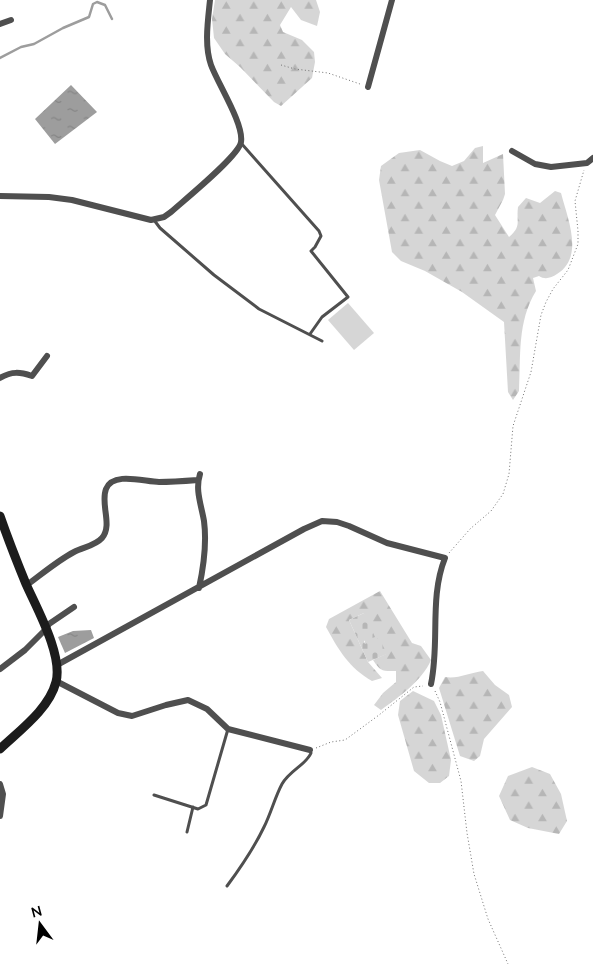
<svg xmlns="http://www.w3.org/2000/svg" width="593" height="964" viewBox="0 0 593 964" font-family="'Nunito Sans',sans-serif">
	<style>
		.grass { fill: #d6d6d6 }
		.forest { fill: url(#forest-firs) }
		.cemetery { fill: url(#cemetery-stones) }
		.water { fill: url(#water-ripples) }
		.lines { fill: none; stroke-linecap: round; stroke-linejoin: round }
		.stream { stroke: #9d9d9d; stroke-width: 2.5 }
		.path { stroke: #717171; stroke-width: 1; stroke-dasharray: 1 2.5; stroke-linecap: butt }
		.lane { stroke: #4f4f4f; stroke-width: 3 }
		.street { stroke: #4f4f4f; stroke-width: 6 }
		.secondary { stroke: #1c1c1c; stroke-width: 9 }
	</style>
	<defs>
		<pattern id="forest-firs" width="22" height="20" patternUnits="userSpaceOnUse" patternTransform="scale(1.25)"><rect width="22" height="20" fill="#d6d6d6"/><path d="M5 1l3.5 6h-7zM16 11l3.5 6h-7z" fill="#b6b6b6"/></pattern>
		<pattern id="cemetery-stones" width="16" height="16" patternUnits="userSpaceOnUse" patternTransform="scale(1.25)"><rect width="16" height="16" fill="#d6d6d6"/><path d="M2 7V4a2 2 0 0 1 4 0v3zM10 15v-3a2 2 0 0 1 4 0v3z" fill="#b6b6b6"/></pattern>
		<pattern id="water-ripples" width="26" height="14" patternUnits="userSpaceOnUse" patternTransform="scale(1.25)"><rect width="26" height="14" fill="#9d9d9d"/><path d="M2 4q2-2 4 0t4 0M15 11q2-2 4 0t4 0" fill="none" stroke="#858585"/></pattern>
	</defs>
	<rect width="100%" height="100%" fill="#fff"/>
	<path class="grass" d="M 348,303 L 374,333 L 354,350 L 328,320 Z"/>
	<path class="forest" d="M 215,0 L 316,0 L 320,12 L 317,26 L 301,20 L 291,7 L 280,25 L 283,32 L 302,40 L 314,52 L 315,62 L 312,78 L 281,106 L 274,102 L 240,67 L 225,54 L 214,38 L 212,19 Z
		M 483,146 L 483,163 L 503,154 L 505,194 L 503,200 L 495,215 L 509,237 C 522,226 516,222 518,207 L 526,198 L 540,203 L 555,191 L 561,193 C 567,217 585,257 557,274 C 551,278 545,280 539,276 L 533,278 L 536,291 C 517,322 521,356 519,391 L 513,400 L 508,392 L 504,322 L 462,292 L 425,271 L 401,261 L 392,252 L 379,180 L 381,166 L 399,153 L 420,150 L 440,161 L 452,166 L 464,161 L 475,148 Z
		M 380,591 L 412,643 L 421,646 L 431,660 C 422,681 399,697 381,710 L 374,705 L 383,693 L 396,682 L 396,671 C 382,671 381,672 373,660 L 386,654 L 365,645 L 364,613 L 349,620 L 368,662 L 382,678 L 372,681 C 349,668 338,649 326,627 L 329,619 Z
		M 483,671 L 495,685 L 509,695 L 512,707 L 484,739 L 480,756 L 474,761 L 460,756 L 439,688 L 445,677 C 458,679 469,673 483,671 Z
		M 413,691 L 434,701 L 441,715 L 451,760 L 449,776 L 440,783 L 429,783 L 414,771 L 398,715 L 400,701 Z
		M 532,767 L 550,774 L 561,794 L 567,821 L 559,834 L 528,828 L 510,820 L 499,796 L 508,776 Z"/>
	<path class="cemetery" d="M 364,613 L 375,637 L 364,641 L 365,644 L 379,638 L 387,654 L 368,662 L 349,620 Z"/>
	<path class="water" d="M 71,85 L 97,112 L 55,144 L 35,119 Z
		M 91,630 L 94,638 L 65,653 L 58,637 L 73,631 Z"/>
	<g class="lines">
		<path class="stream" d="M 0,58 L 21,47 L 34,44 L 63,28 L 89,17 L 93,4 L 97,2 L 105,5 L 112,19"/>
		<path class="path" d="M 281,65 L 295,69 L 328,73 L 360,84
			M 449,553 L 470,529 L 491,511 L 503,494 L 509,474 L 513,426 L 531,372 L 541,315 L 546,302 L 553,289 L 568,270 L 578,244 L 578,231 L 575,201 L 584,170
			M 435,691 L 440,702 L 461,781 L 467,833 L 474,874 L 488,919 L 508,964
			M 316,748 L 331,742 L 345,740 L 379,715 L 414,687 L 423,686"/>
		<path class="lane" d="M 241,143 L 319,231 L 321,236 L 315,247 L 311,251 L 348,297 L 322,317 L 310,334
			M 154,220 L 160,228 L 214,275 L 259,309 L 322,341
			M 154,795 L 198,809 L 206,805 L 228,729
			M 187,832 L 193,807
			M 227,886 C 241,867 254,848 264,827 C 271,813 275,797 282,784 C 290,770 306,765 311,753 L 310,751"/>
		<path class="street" d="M 0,24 L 11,20
			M 368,87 L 392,0
			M 512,151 L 535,164 L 551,167 L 587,163 L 593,158
			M 0,196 L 49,197 L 72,200 L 151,220 L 164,217 L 171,212 C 183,201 239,156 241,142 C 244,124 218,84 211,65 C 204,45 208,20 210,0
			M 0,378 C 12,371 20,372 32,376 L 47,356
			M 27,585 C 42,574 57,561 74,552 C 83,547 95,546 102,538 C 113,525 100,504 106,489 C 113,471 145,482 159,482 C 172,482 185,481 198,480
			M 199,588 C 204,565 207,544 204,521 C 201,504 195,490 200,474
			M 57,665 L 304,529 L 322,521 L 337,522 L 349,526 L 387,543 L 445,558 C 429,598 440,642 431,684
			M 0,669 L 25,650 L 45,630 L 49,624 L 74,607
			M 56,681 L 118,713 L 132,716 L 166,705 L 188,700 L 207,709 L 228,729 L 310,750
			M 0,784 L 3,794 L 0,816"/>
		<path class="secondary" d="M 0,516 C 8,539 17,562 26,584 C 37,609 63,655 56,682 C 49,709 20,730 0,749"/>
	</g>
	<g transform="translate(40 924) rotate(345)" stroke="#ffffff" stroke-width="4" paint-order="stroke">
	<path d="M0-4L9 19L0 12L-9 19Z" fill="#000000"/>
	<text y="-8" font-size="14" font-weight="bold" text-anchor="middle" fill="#000000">N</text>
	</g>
</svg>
